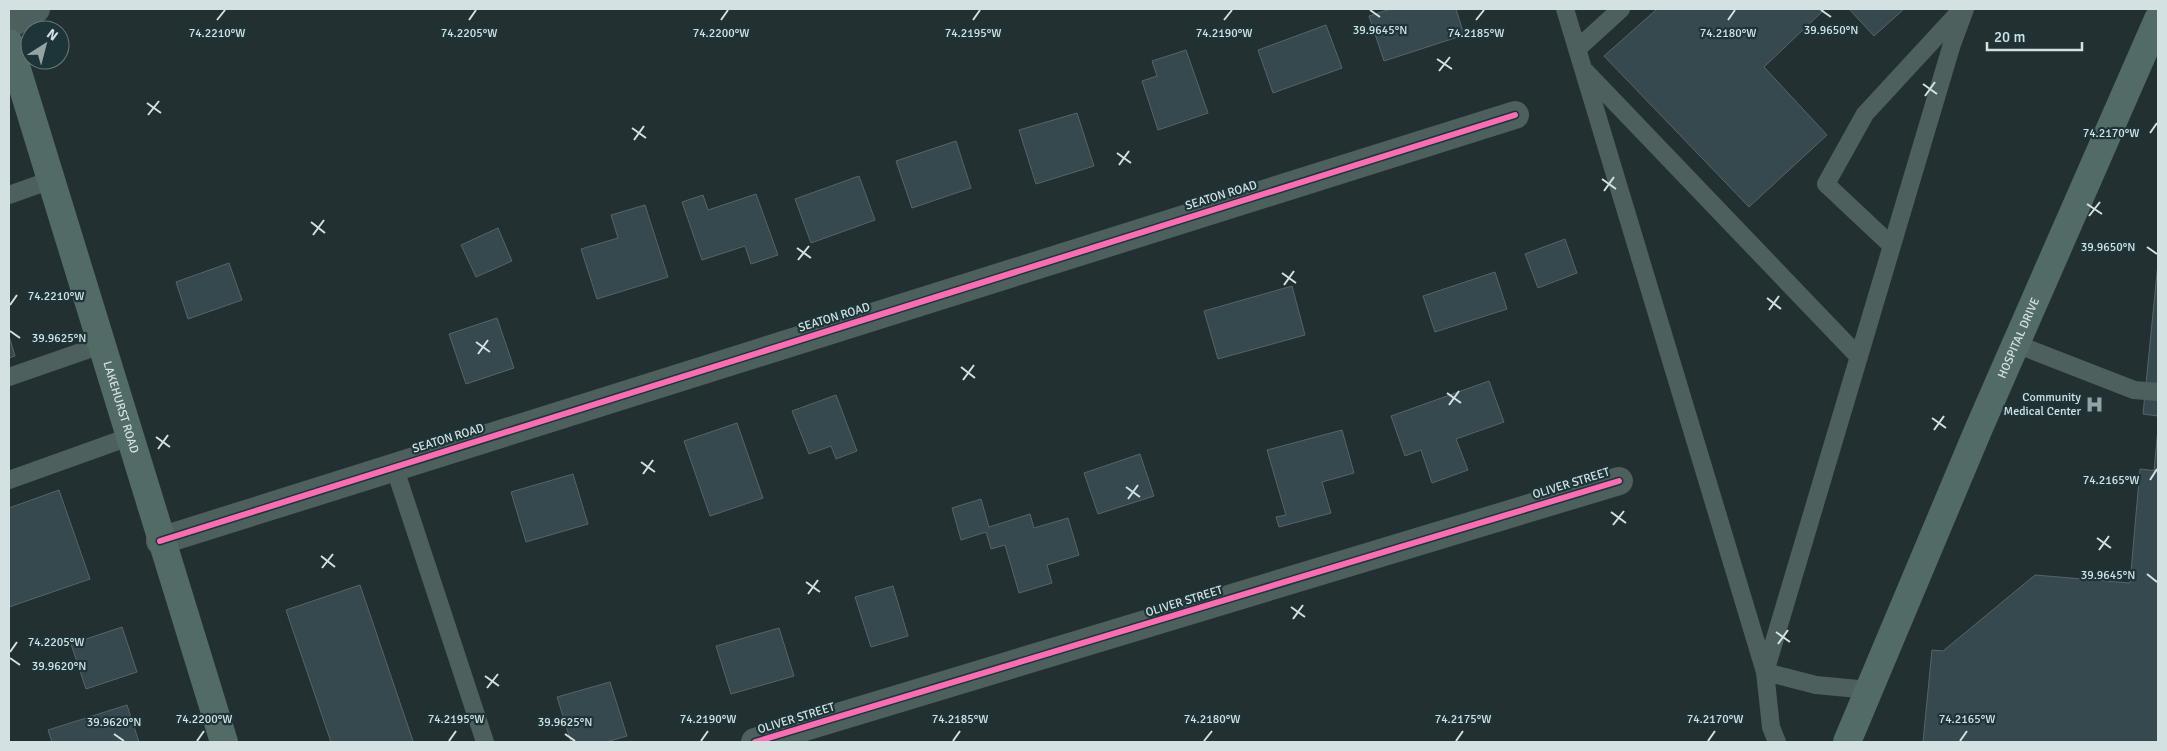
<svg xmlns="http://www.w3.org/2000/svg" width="2167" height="751" viewBox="0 0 2167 751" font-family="Signika,sans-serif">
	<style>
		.building { fill: #36494f; stroke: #596367 }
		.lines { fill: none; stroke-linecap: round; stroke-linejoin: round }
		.lane { stroke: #4e605d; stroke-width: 18 }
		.street { stroke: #4e605d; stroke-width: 28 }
		.secondary { stroke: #526b66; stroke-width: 28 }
		.cycleway-casing { stroke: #1d3538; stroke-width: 9 }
		.cycleway { stroke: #f96db3; stroke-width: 6 }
		.ticks { fill: none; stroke: #d3e1e3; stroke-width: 2 }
		.labels { text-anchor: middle; stroke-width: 4.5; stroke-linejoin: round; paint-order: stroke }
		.street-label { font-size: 12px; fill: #d3e1e3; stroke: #1d3538 }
		.poi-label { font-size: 12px; fill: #d3e1e3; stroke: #1d3538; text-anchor: end }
		.ticks-label { font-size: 12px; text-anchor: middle; fill: #d3e1e3; stroke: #1d3538; stroke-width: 4.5; stroke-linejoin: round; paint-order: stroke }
	</style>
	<rect width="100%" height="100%" fill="#233032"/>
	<path class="building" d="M 1391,9 L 1456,9 L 1464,35 L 1384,61 L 1369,16 Z
		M 1657,9 L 1825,9 L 1764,67 L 1827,135 L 1749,207 L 1604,56 Z
		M 1849,9 L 1904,9 L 1874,36 Z
		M 1326,25 L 1342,68 L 1273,93 L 1258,50 Z
		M 1186,50 L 1208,113 L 1158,130 L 1142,81 L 1157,76 L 1152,61 Z
		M 1077,113 L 1094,166 L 1036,184 L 1019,130 Z
		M 956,141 L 971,188 L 912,208 L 896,161 Z
		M 859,176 L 875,220 L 811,243 L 795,199 Z
		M 756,194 L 778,255 L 751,264 L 745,246 L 702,260 L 682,202 L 703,195 L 708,210 Z
		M 645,205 L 668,277 L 597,299 L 581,249 L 618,238 L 611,215 Z
		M 498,228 L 512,261 L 476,277 L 461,245 Z
		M 1565,239 L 1577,273 L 1538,288 L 1525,254 Z
		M 229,263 L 242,300 L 188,319 L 176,282 Z
		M 2158,263 L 2158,416 L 2143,414 Z
		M 1495,272 L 1507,309 L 1435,332 L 1423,296 Z
		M 1292,286 L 1305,335 L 1218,359 L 1204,311 Z
		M 497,318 L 514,368 L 466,384 L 449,334 Z
		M 9,336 L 15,356 L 9,358 Z
		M 1489,381 L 1504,422 L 1456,439 L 1468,470 L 1432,483 L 1421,450 L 1405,456 L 1391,416 Z
		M 836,395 L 857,451 L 836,459 L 831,446 L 809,454 L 792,411 Z
		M 737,423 L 763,498 L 710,516 L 684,441 Z
		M 2158,428 L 2158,471 L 2154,471 Z
		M 1342,430 L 1354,473 L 1322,482 L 1331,513 L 1279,527 L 1276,517 L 1286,515 L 1267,450 Z
		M 1140,454 L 1154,496 L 1098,514 L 1084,473 Z
		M 2140,469 L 2158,471 L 2158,742 L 1923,742 L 1932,650 L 1943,651 L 2035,575 L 2130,583 Z
		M 573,474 L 588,524 L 526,542 L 511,492 Z
		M 59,490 L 90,579 L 9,607 L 9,508 Z
		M 981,499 L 989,527 L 1030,514 L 1034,528 L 1068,518 L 1079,555 L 1047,565 L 1052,583 L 1019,593 L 1005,545 L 991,549 L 986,532 L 961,540 L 952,508 Z
		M 360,585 L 413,741 L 410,742 L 331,742 L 286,610 Z
		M 893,586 L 908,636 L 871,647 L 855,597 Z
		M 122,627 L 137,672 L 86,689 L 71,644 Z
		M 779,628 L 794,676 L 731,694 L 716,646 Z
		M 610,682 L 627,736 L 606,742 L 571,742 L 557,697 Z
		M 127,705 L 139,742 L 52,742 L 48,730 Z"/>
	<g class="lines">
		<path class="lane" d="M 1565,9 L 1765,672 L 1816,685 L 1869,690
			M 1577,49 L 1621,9
			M 1586,72 L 1859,357
			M 9,195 L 51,180
			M 1892,246 L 1826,184 L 1865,114 L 1961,10
			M 2016,344 L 2134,390 L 2158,392
			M 9,377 L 101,345
			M 394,466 L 485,742
			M 9,480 L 129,437
			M 1777,742 L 1771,727 L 1765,672 L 1952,44 L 1965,9"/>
		<path class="street" d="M 9,25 L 36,9
			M 160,541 L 1515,115
			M 755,742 L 1619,481"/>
		<g class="secondary">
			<path id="s1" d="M 9,43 L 224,742"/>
			<path id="s2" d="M 1847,742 L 1979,428 L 2158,19"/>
		</g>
		<defs>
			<path id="cycleway" d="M 160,541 L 1515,115
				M 755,742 L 1619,481"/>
		</defs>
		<use href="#cycleway" class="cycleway-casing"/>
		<use href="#cycleway" class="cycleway"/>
	</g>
	<path class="ticks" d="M 1370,10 L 1380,17M 1821,10 L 1831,17M 217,20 L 225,10M 469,20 L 476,10M 721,20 L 728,10M 973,20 L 980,10M 1224,20 L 1232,10M 1476,20 L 1484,10M 1728,20 L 1735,10M 1437,59 L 1452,69M 1439,71 L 1450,57M 1923,84 L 1937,94M 1925,96 L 1935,82M 147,103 L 161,113M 148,115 L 159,101M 632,128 L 646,138M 2150,133 L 2157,123M 634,140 L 644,126M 1117,153 L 1131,163M 1119,165 L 1129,151M 1602,179 L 1616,189M 1604,191 L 1614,177M 2087,204 L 2102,214M 2089,216 L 2100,202M 311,222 L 325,233M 313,235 L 324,220M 2147,247 L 2157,254M 797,248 L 811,258M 798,260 L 809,246M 1282,273 L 1296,283M 1284,285 L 1294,271M 1767,298 L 1781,309M 10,305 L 17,295M 1769,310 L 1779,296M 10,331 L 20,338M 476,342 L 490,352M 478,354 L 488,340M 961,367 L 975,378M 963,380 L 974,365M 1447,393 L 1461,403M 1449,405 L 1459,391M 1932,418 L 1946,428M 1934,430 L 1944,416M 156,437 L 170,447M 158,449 L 168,435M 641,462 L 655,472M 643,474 L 653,460M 2150,480 L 2157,469M 1126,487 L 1140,497M 1128,499 L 1138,485M 1611,512 L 1626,523M 1613,525 L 1624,511M 2097,538 L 2111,548M 2099,550 L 2109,536M 321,556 L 335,567M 322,568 L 333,554M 2147,574 L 2157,582M 806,582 L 820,592M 808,594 L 818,580M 1291,607 L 1305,617M 1293,619 L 1303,605M 1776,632 L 1790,642M 1778,644 L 1788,630M 10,652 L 17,642M 10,658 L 20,665M 485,676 L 499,686M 487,688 L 498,674M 114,734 L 124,741M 565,734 L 575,741M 197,741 L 204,731M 449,741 L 456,731M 701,741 L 708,731M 953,741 L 960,731M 1204,741 L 1212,731M 1456,741 L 1463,731M 1708,741 L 1715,731M 1960,741 L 1967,731"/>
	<defs>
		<symbol id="hospital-bare" viewBox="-9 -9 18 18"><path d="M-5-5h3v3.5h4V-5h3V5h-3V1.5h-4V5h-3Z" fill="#95a3a5" stroke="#1d3538" stroke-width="2.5" paint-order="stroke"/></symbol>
	</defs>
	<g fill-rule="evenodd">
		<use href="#hospital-bare" x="2082" y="392" width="25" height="25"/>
	</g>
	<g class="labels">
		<g class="street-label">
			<text transform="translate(1221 195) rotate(-17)" y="4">SEATON ROAD</text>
			<text transform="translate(834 317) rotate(-17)" y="4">SEATON ROAD</text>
			<text dy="4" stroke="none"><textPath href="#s2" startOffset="439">HOSPITAL DRIVE</textPath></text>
			<text dy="4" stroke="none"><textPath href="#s1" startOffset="381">LAKEHURST ROAD</textPath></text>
			<text transform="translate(448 438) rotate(-17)" y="4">SEATON ROAD</text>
			<text transform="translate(1571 483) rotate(-17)" y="4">OLIVER STREET</text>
			<text transform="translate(1184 601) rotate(-17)" y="4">OLIVER STREET</text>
			<text transform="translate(796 718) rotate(-17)" y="4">OLIVER STREET</text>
		</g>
		<g class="poi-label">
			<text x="2081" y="401">Community<tspan x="2081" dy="14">Medical Center</tspan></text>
		</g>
	</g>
	<g class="ticks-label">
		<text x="1380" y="34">39.9645°N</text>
		<text x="1831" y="34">39.9650°N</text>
		<text x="217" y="37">74.2210°W</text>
		<text x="469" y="37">74.2205°W</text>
		<text x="973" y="37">74.2195°W</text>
		<text x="1224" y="37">74.2190°W</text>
		<text x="721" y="37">74.2200°W</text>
		<text x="1476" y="37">74.2185°W</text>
		<text x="1728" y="37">74.2180°W</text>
		<text x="2111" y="137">74.2170°W</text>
		<text x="2108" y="251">39.9650°N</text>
		<text x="56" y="300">74.2210°W</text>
		<text x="59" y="342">39.9625°N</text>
		<text x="2111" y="484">74.2165°W</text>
		<text x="2108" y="579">39.9645°N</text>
		<text x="56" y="646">74.2205°W</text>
		<text x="59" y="670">39.9620°N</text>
		<text x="204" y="723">74.2200°W</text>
		<text x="456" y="723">74.2195°W</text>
		<text x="708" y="723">74.2190°W</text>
		<text x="960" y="723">74.2185°W</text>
		<text x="1212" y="723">74.2180°W</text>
		<text x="1463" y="723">74.2175°W</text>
		<text x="1715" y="723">74.2170°W</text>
		<text x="1967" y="723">74.2165°W</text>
		<text x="114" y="726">39.9620°N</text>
		<text x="565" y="726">39.9625°N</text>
	</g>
	<rect width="2167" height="751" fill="none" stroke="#d3e1e3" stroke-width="20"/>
	<g transform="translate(45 45) rotate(36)"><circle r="24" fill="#1d3538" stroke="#667a7c"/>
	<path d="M0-4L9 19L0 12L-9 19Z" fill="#95a3a5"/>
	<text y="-8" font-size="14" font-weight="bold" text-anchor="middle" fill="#d3e1e3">N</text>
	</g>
	<path d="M1987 42v8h95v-8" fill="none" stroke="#d3e1e3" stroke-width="2.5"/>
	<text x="1994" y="42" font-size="15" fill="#d3e1e3" stroke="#1d3538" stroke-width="4" paint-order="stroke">20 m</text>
</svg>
